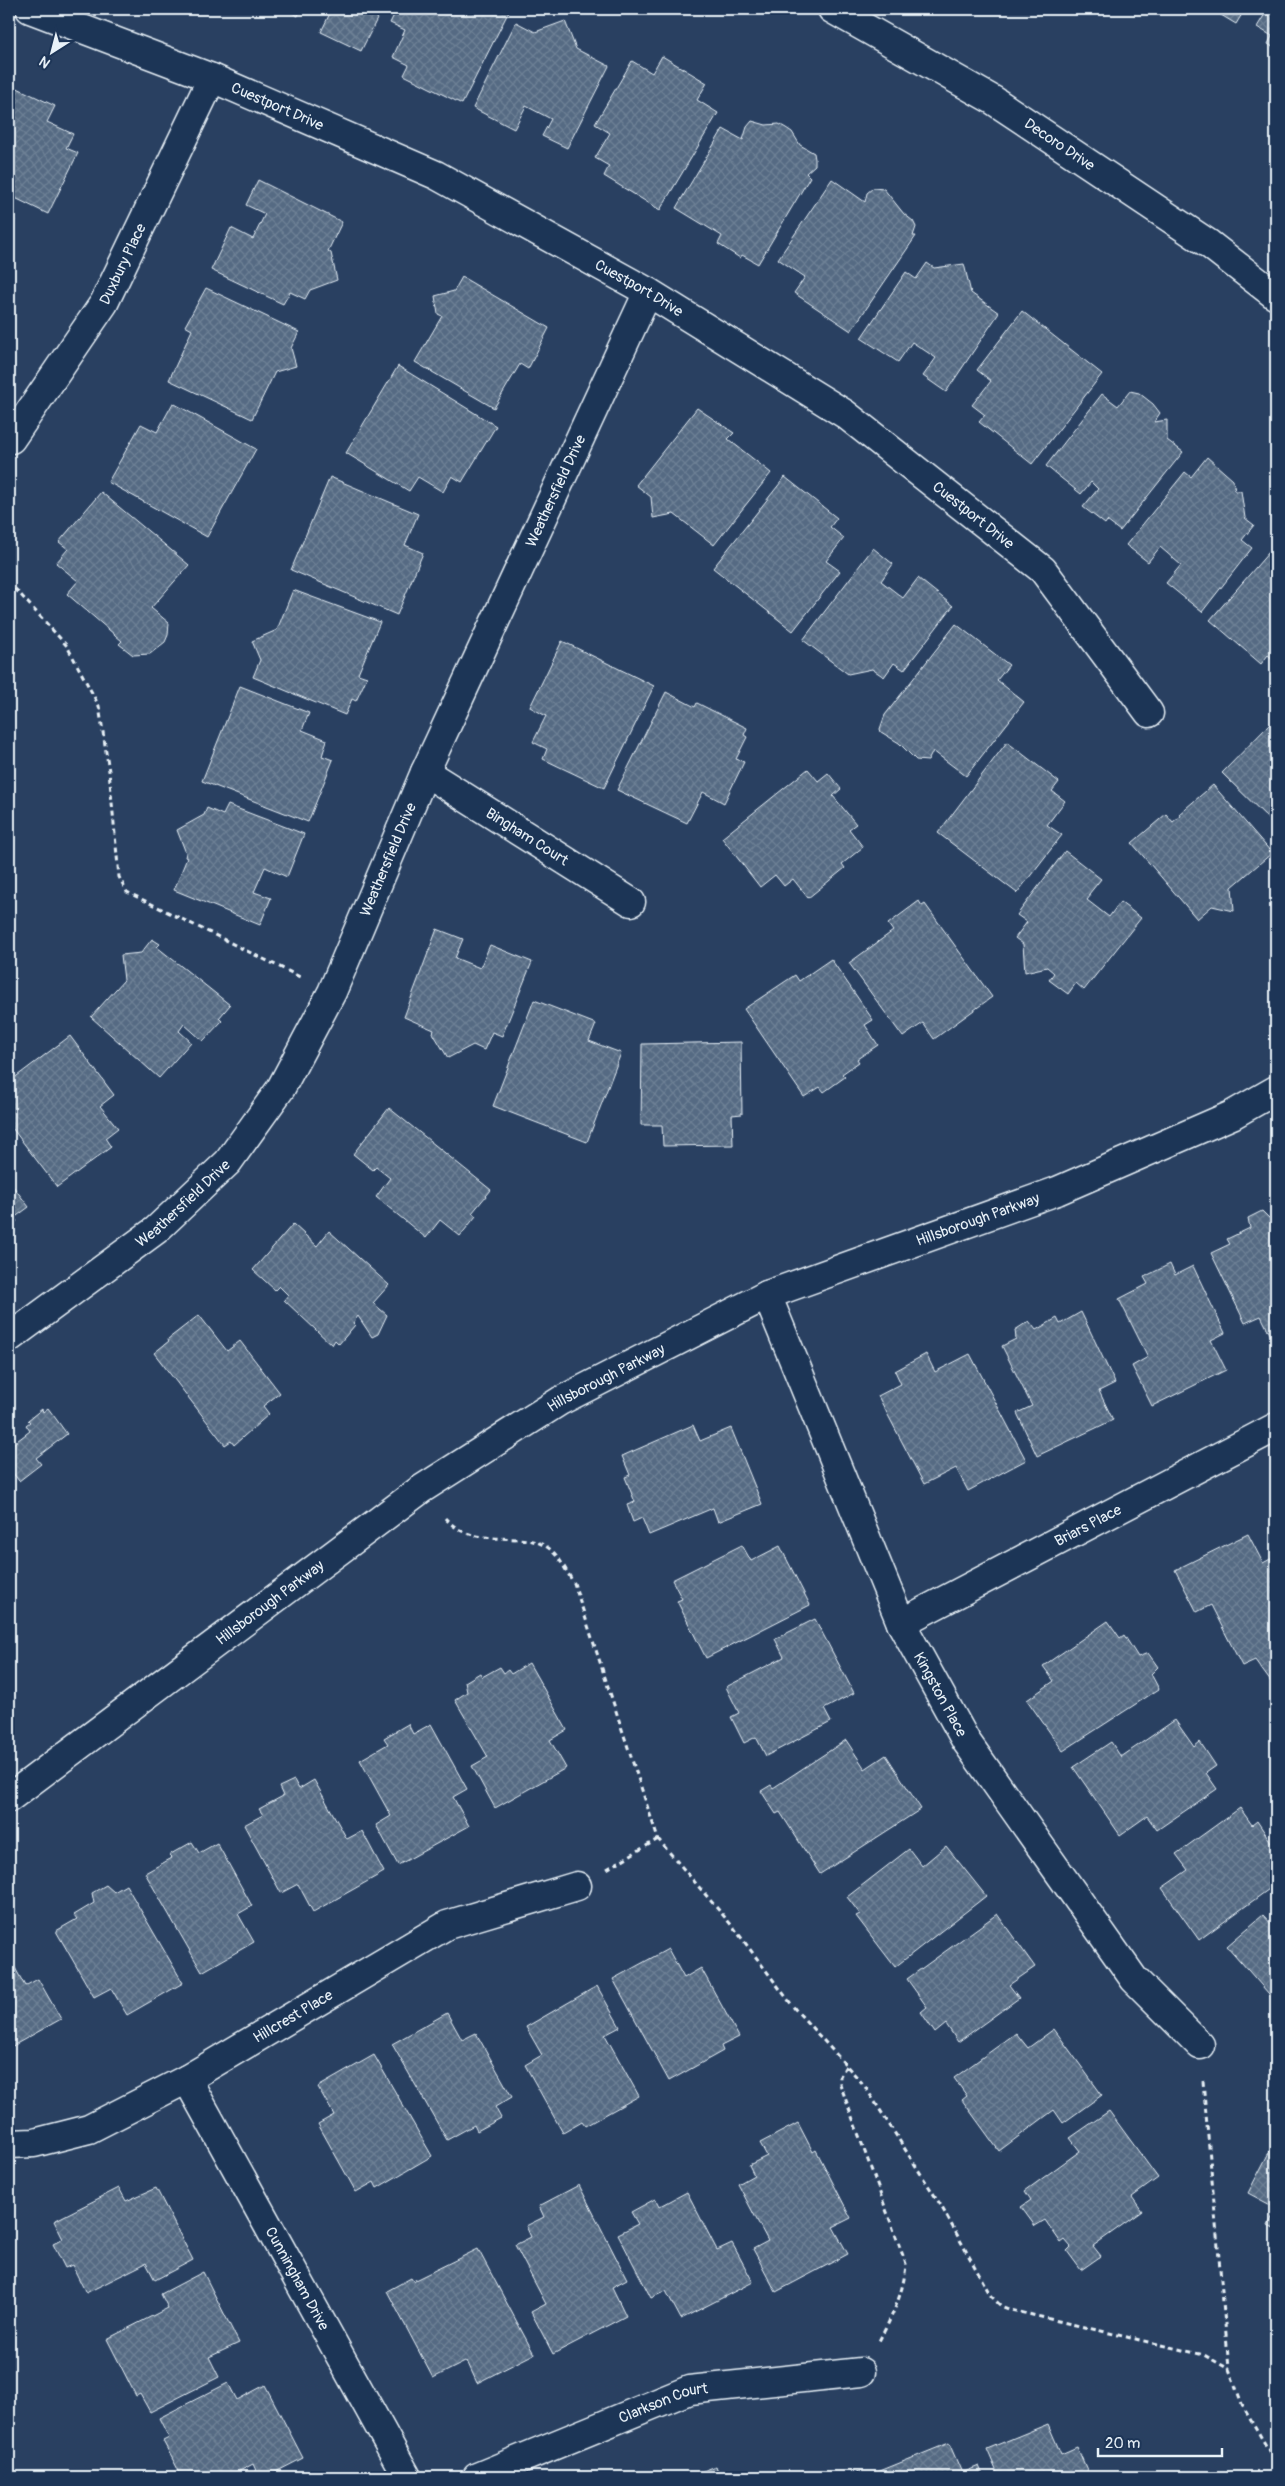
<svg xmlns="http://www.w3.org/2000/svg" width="1285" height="2486" viewBox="0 0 1285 2486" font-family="Pangolin,sans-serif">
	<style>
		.building { fill: url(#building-cross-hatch); stroke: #e8f1f8 }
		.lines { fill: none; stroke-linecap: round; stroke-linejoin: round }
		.street-casing { stroke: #e8f1f8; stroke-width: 31 }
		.secondary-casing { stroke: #e8f1f8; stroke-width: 31 }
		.path { stroke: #e8f1f8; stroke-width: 3; stroke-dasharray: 5 4; stroke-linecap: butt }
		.street { stroke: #1d3557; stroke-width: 28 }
		.secondary { stroke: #1d3557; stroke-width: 28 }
		.labels { text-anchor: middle; stroke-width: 4.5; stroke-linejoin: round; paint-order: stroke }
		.street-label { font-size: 15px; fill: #e8f1f8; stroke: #1d3557 }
	</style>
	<defs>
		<pattern id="building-cross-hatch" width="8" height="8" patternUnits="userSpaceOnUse" patternTransform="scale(1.25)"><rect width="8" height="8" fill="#556a83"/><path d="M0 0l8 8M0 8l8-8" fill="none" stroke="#6d8095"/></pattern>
	</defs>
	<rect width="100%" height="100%" fill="#294061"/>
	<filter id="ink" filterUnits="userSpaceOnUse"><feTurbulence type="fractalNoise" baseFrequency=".02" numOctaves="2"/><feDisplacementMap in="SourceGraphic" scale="10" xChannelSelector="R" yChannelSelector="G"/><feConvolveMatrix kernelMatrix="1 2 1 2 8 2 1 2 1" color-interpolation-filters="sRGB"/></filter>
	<g filter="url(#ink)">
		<path class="building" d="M 284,9 L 301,9 L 298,16 Z
			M 332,9 L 382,9 L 361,51 L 321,32 Z
			M 397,9 L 510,9 L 462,104 L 404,75 L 409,65 L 393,57 L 405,30 L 390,23 Z
			M 1211,9 L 1245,9 L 1236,24 Z
			M 1268,9 L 1276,9 L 1276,49 L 1268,44 L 1272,36 L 1257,27 Z
			M 565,21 L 576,49 L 609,66 L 567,148 L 542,136 L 551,119 L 526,106 L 514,129 L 473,108 L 516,22 L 535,32 Z
			M 662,56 L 707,83 L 697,100 L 718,113 L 660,210 L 604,176 L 609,166 L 595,158 L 610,133 L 595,124 L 632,61 L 652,73 Z
			M 9,84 L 55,106 L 47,122 L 73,134 L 66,148 L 78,153 L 48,214 L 9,195 Z
			M 752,121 L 766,125 L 779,124 L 786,128 L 792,132 L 800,145 L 814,153 L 815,159 L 815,165 L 806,173 L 810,177 L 758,264 L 742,255 L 740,258 L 718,244 L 722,236 L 676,208 L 723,129 L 743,140 L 747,127 Z
			M 832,179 L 865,202 L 867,193 L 873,188 L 884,189 L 904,214 L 913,221 L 916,227 L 913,236 L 916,236 L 851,331 L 794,293 L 805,277 L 778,259 Z
			M 258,180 L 342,222 L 328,251 L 331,253 L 337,280 L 310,290 L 305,299 L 290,292 L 283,304 L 211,270 L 231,228 L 253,239 L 265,214 L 246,205 Z
			M 9,217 L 15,220 L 9,234 Z
			M 927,263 L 934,268 L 964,264 L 971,293 L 999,313 L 946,392 L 923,376 L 936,358 L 912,342 L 898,362 L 861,338 L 906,272 L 916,279 Z
			M 462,277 L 549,328 L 528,369 L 520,364 L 494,408 L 415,362 L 442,316 L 438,314 L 435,296 L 454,291 Z
			M 206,288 L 299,332 L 291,348 L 296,366 L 275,372 L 252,419 L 169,380 L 192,330 L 185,326 Z
			M 1022,311 L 1102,374 L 1032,464 L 979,422 L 985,415 L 972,405 L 991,381 L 977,370 Z
			M 398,366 L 496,426 L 462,482 L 452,476 L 443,492 L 418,477 L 409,491 L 346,453 Z
			M 1130,391 L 1139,393 L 1153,404 L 1160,413 L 1154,422 L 1167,420 L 1167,440 L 1183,452 L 1120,531 L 1107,521 L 1105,524 L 1083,507 L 1098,489 L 1091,482 L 1081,494 L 1046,466 L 1102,394 L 1118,406 Z
			M 173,403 L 256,449 L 207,537 L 108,482 L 141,424 L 157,432 Z
			M 697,408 L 734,433 L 728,439 L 771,473 L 714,545 L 674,514 L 653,518 L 651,497 L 636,485 Z
			M 1207,457 L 1233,480 L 1235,491 L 1241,491 L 1245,518 L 1254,525 L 1242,540 L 1252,548 L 1202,612 L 1166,583 L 1181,565 L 1160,547 L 1148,562 L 1126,545 L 1185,472 L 1191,477 Z
			M 330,477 L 418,514 L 405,545 L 423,553 L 397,615 L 291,570 Z
			M 785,477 L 837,518 L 830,527 L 844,538 L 826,561 L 840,571 L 793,631 L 713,568 Z
			M 101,492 L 189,565 L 151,608 L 169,623 L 168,635 L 165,642 L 150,654 L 133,655 L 119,644 L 122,641 L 67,594 L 78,581 L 56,563 L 68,549 L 59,542 Z
			M 1276,544 L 1276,662 L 1268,655 L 1261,664 L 1210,620 Z
			M 873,548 L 893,564 L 881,581 L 903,598 L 918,578 L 953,606 L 904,670 L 894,663 L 884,677 L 872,669 L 848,674 L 803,640 Z
			M 293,590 L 380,622 L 358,674 L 367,677 L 356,701 L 352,699 L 345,715 L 253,677 L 260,660 L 252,641 L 277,630 Z
			M 956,624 L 1009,665 L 997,680 L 1024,702 L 966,776 L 933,751 L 928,761 L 916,760 L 899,743 L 881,732 L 880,729 L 885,715 Z
			M 562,641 L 654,686 L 604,788 L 543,759 L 547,749 L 533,742 L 546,716 L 530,707 Z
			M 240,686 L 309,713 L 302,730 L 327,740 L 322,756 L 333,760 L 308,822 L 202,781 Z
			M 666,692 L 695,707 L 697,703 L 747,728 L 744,735 L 747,737 L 736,759 L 744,762 L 724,803 L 703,792 L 687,823 L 617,790 Z
			M 1270,724 L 1276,730 L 1276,826 L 1222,773 Z
			M 1007,742 L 1059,782 L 1052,791 L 1065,801 L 1047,825 L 1062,835 L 1017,893 L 938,833 Z
			M 808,769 L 818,781 L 828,773 L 841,789 L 833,796 L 856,824 L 849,829 L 863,847 L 842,864 L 845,868 L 808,898 L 793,879 L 784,886 L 775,875 L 760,887 L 722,838 Z
			M 1213,785 L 1272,853 L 1232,887 L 1234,911 L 1212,906 L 1197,919 L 1132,843 L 1166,814 L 1173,822 L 1180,816 L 1179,814 Z
			M 228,805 L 304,834 L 287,877 L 265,867 L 254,892 L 271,898 L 260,925 L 174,890 L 187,858 L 185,857 L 186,853 L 177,830 L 204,815 L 207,808 L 223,815 Z
			M 1065,851 L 1101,879 L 1089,894 L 1091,895 L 1087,900 L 1109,917 L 1120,902 L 1141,918 L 1084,990 L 1076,983 L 1068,994 L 1049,980 L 1054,973 L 1047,967 L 1025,972 L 1023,944 L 1015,938 L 1027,922 L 1017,915 Z
			M 919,901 L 922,906 L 925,904 L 992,997 L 934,1039 L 923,1023 L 903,1037 L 849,963 L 893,931 L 888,924 Z
			M 437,929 L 463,939 L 455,958 L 480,968 L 490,945 L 532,962 L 502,1036 L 492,1032 L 484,1050 L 473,1045 L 448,1058 L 433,1033 L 434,1030 L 404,1017 Z
			M 152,939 L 160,944 L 157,947 L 230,1005 L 219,1018 L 222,1021 L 203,1041 L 184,1024 L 179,1031 L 191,1042 L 159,1078 L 91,1017 L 124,980 L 121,955 L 141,953 Z
			M 831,959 L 873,1020 L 865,1025 L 878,1045 L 857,1059 L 859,1062 L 842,1074 L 845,1077 L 824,1092 L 820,1087 L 804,1097 L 744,1009 L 795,975 L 799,981 Z
			M 534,1000 L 596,1024 L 589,1041 L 621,1053 L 587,1142 L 493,1106 Z
			M 70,1036 L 114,1095 L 100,1106 L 118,1128 L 105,1138 L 111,1147 L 57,1187 L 9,1124 L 9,1082 Z
			M 741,1042 L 742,1114 L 732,1115 L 733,1145 L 663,1146 L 662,1125 L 641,1125 L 642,1044 Z
			M 389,1108 L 491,1190 L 472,1213 L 476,1216 L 460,1236 L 440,1220 L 426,1238 L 376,1197 L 390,1178 L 376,1167 L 373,1170 L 353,1154 Z
			M 9,1181 L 29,1207 L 14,1218 L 17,1221 L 9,1228 Z
			M 1262,1211 L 1269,1218 L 1276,1214 L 1275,1344 L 1261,1316 L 1245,1323 L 1211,1253 L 1230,1244 L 1227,1239 L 1250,1228 L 1248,1218 Z
			M 293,1224 L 317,1246 L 329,1231 L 389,1285 L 373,1303 L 387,1315 L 378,1334 L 372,1337 L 358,1316 L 353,1323 L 355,1325 L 339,1344 L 335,1340 L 332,1345 L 284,1300 L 288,1295 L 279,1286 L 275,1290 L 253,1270 Z
			M 1170,1264 L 1175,1275 L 1193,1266 L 1225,1333 L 1211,1340 L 1226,1370 L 1152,1406 L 1132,1366 L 1148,1357 L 1119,1299 L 1148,1284 L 1144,1277 Z
			M 1081,1312 L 1115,1383 L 1099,1391 L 1113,1420 L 1037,1456 L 1017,1413 L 1032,1406 L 1002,1346 L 1016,1339 L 1015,1330 L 1029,1321 L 1036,1330 L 1057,1318 L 1060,1324 Z
			M 199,1315 L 227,1351 L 240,1341 L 280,1393 L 263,1406 L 269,1414 L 234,1445 L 231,1441 L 225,1445 L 154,1353 L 169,1341 L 168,1339 Z
			M 926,1354 L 935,1372 L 970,1354 L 1026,1460 L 968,1491 L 956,1468 L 924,1484 L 878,1396 L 901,1384 L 895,1371 Z
			M 48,1408 L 67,1434 L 36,1458 L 41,1464 L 19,1481 L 9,1468 L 9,1447 L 30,1431 L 26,1425 L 30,1422 L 28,1420 L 42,1409 L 43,1412 Z
			M 693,1425 L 700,1441 L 731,1428 L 762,1504 L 718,1522 L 713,1508 L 649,1535 L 642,1518 L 633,1522 L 627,1505 L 635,1502 L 625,1477 L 630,1475 L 622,1456 Z
			M 1248,1534 L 1263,1563 L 1276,1556 L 1276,1679 L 1271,1682 L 1255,1660 L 1242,1666 L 1211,1605 L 1197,1612 L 1175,1570 Z
			M 742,1545 L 751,1561 L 780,1546 L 810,1605 L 706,1658 L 677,1601 L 682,1599 L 672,1580 Z
			M 815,1619 L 854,1693 L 824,1709 L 831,1722 L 766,1756 L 756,1737 L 744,1743 L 731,1717 L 739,1713 L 726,1687 L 784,1657 L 775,1639 Z
			M 1108,1621 L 1120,1638 L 1124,1635 L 1138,1657 L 1148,1653 L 1158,1667 L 1151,1674 L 1159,1689 L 1063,1751 L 1027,1700 L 1054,1681 L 1043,1666 Z
			M 529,1663 L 567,1730 L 550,1740 L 566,1768 L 495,1808 L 472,1766 L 488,1757 L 455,1700 L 467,1692 L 465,1682 L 480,1673 L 482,1677 L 500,1667 L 504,1673 L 508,1670 L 511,1674 Z
			M 1175,1720 L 1194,1747 L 1200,1742 L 1216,1766 L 1206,1773 L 1217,1789 L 1157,1830 L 1147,1816 L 1120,1835 L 1073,1767 L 1111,1742 L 1121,1757 Z
			M 408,1724 L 413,1734 L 431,1724 L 467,1789 L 453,1797 L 469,1826 L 398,1865 L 376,1825 L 391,1816 L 360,1760 L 388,1744 L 384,1738 Z
			M 846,1740 L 865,1769 L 886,1755 L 921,1809 L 820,1874 L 780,1812 L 776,1814 L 761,1791 L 771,1785 L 773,1788 Z
			M 294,1780 L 299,1789 L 314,1780 L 347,1839 L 362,1831 L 384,1872 L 313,1912 L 298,1884 L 281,1893 L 244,1825 L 263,1815 L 259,1809 L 283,1796 L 279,1787 Z
			M 1240,1808 L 1252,1825 L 1257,1821 L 1271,1842 L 1276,1841 L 1276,1884 L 1199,1940 L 1162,1888 L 1188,1870 L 1176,1854 Z
			M 192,1842 L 199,1853 L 217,1843 L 252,1906 L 238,1914 L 254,1942 L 202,1972 L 145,1873 L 172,1858 L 169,1855 Z
			M 946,1846 L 986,1896 L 895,1967 L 856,1916 L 860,1914 L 847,1897 L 909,1849 L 922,1866 Z
			M 106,1885 L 114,1892 L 126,1885 L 183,1983 L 127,2015 L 111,1988 L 94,1997 L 56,1931 L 77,1919 L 74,1915 L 94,1903 L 92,1893 Z
			M 997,1914 L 1035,1967 L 1009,1985 L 1019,1998 L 958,2042 L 946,2024 L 935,2033 L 921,2012 L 927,2007 L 907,1979 Z
			M 1263,1915 L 1274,1927 L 1276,1925 L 1276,2002 L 1227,1946 Z
			M 668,1949 L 684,1978 L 701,1968 L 739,2037 L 721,2046 L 723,2051 L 669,2081 L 613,1979 Z
			M 9,1957 L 25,1986 L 38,1979 L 61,2019 L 9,2048 Z
			M 597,1986 L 620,2027 L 605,2035 L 639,2096 L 585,2126 L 582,2122 L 563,2133 L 525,2065 L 542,2055 L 526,2027 Z
			M 447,2013 L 462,2040 L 476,2033 L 512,2097 L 495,2107 L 501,2118 L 477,2131 L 474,2125 L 447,2140 L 392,2044 Z
			M 1054,2029 L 1102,2095 L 1063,2123 L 1054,2110 L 999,2151 L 962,2100 L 967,2096 L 954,2078 L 1016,2033 L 1028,2048 Z
			M 374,2055 L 432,2156 L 377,2188 L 374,2182 L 356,2192 L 318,2124 L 334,2115 L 318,2087 Z
			M 1109,2111 L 1158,2178 L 1132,2197 L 1142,2211 L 1093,2246 L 1101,2256 L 1081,2270 L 1067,2251 L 1071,2247 L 1065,2240 L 1061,2243 L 1045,2220 L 1035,2226 L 1021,2207 L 1031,2200 L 1025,2191 L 1080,2151 L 1070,2138 Z
			M 798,2123 L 813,2152 L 816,2150 L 851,2218 L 833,2227 L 848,2254 L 776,2292 L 753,2249 L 768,2241 L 738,2184 L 754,2175 L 749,2165 L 767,2156 L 760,2143 Z
			M 1276,2139 L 1276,2208 L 1248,2193 Z
			M 579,2185 L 627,2279 L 612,2287 L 626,2316 L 553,2354 L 531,2312 L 546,2304 L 515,2245 L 531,2237 L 526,2226 L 544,2217 L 539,2206 Z
			M 119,2188 L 126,2201 L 156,2188 L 193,2260 L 155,2280 L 146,2263 L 86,2293 L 72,2265 L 65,2268 L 53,2244 L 63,2239 L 54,2221 Z
			M 687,2192 L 717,2250 L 732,2243 L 753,2282 L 681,2319 L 666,2291 L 651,2298 L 618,2234 L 638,2224 L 631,2212 L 655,2199 L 659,2207 Z
			M 1276,2209 L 1276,2230 L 1268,2226 Z
			M 478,2249 L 534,2354 L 477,2383 L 467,2361 L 433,2378 L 387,2291 L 411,2278 L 413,2281 Z
			M 203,2272 L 239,2343 L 209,2357 L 219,2377 L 150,2412 L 140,2394 L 136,2396 L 107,2339 L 168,2308 L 161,2294 Z
			M 228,2383 L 237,2400 L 265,2385 L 303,2458 L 266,2477 L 259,2477 L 253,2464 L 228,2477 L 182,2477 L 163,2441 L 169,2438 L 159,2418 Z
			M 1048,2424 L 1061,2454 L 1077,2447 L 1090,2477 L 999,2477 L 987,2449 Z
			M 949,2443 L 962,2473 L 979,2466 L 984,2477 L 877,2477 L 875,2473 Z
			M 716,2466 L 720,2477 L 688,2477 Z
			M 309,2471 L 313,2477 L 296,2477 Z
			M 859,2472 L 861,2477 L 846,2477 Z"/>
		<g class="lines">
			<defs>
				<g id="street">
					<path id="s1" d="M 30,9 L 212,78 L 436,175 L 648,292 L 845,414 L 1043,570 L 1149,713"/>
					<path id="s2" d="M 11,439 L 104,303 L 212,78"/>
					<path id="s3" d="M 425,772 L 631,902"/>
					<path id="s4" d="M 767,1295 L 901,1623 L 966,1741 L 1134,1979 L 1200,2045"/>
					<path id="s5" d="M 9,1338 L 156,1230 L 228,1162 L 281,1088 L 332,992 L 425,772 L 648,292"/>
					<path id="s6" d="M 901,1623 L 1276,1427"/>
					<path id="s7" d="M 187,2079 L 407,2477"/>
					<path id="s8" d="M 9,2144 L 34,2143 L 89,2129 L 187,2079 L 447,1925 L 577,1886"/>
					<path id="s9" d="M 477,2477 L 689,2390 L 861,2372"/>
				</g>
				<g id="secondary">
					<path id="s10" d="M 832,9 L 993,100 L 1209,244 L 1276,296"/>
					<path id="s11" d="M 9,1798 L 420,1490 L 560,1401 L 767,1295 L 1057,1191 L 1232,1115 L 1276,1090"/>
				</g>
			</defs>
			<use href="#street" class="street-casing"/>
			<use href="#secondary" class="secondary-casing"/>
			<path class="path" d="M 9,582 L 67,646 L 99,706 L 109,771 L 119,877 L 127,892 L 300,977
				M 445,1518 C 476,1553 526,1526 552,1551 C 561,1559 567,1573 574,1583 L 658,1839 L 734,1928 L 795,2009 L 864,2085 L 940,2204 L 991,2296 L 1001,2306 L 1011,2310 L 1204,2355 L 1229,2369 L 1242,2404 L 1276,2463
				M 607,1869 L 658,1839
				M 846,2066 L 840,2076 L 840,2084 L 906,2264 C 904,2292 892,2317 879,2341
				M 1203,2081 L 1229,2368"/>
			<use href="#street" class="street"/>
			<use href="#secondary" class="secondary"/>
		</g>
	</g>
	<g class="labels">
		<g class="street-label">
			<text dy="5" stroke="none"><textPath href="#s1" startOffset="266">Cuestport Drive</textPath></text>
			<text dy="5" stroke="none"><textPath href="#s10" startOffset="265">Decoro Drive</textPath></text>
			<text dy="5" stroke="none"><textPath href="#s2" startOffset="208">Duxbury Place</textPath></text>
			<text dy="5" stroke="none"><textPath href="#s1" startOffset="671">Cuestport Drive</textPath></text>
			<text dy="5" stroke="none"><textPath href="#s5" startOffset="1030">Weathersfield Drive</textPath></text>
			<text dy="5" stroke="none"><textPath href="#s1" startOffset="1076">Cuestport Drive</textPath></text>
			<text dy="5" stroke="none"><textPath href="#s3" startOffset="121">Bingham Court</textPath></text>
			<text dy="5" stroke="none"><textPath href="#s5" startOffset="625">Weathersfield Drive</textPath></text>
			<text dy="5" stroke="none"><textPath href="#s5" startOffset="220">Weathersfield Drive</textPath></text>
			<text dy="5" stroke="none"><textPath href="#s11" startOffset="1136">Hillsborough Parkway</textPath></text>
			<text dy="5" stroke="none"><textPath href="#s11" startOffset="731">Hillsborough Parkway</textPath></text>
			<text dy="5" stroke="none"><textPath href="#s6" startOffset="211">Briars Place</textPath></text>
			<text dy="5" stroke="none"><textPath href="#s11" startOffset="326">Hillsborough Parkway</textPath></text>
			<text dy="5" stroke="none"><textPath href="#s4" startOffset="436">Kingston Place</textPath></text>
			<text dy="5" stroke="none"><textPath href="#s8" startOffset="315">Hillcrest Place</textPath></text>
			<text dy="5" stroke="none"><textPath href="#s7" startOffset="228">Cunningham Drive</textPath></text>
			<text dy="5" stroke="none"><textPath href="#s9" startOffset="201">Clarkson Court</textPath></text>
		</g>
	</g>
	<rect width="1285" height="2486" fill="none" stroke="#1d3557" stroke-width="30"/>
	<rect x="15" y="15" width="1255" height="2456" fill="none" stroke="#e8f1f8" stroke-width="2" filter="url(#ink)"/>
	<g transform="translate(52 52) rotate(216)" stroke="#1d3557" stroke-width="4" paint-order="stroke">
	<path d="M0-4L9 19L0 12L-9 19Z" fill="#e8f1f8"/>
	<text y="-8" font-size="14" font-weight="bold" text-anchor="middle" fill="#e8f1f8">N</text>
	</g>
	<path d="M1098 2448v8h124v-8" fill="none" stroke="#e8f1f8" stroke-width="2.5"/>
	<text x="1105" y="2448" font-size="15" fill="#e8f1f8" stroke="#1d3557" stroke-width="4" paint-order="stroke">20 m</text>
</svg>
